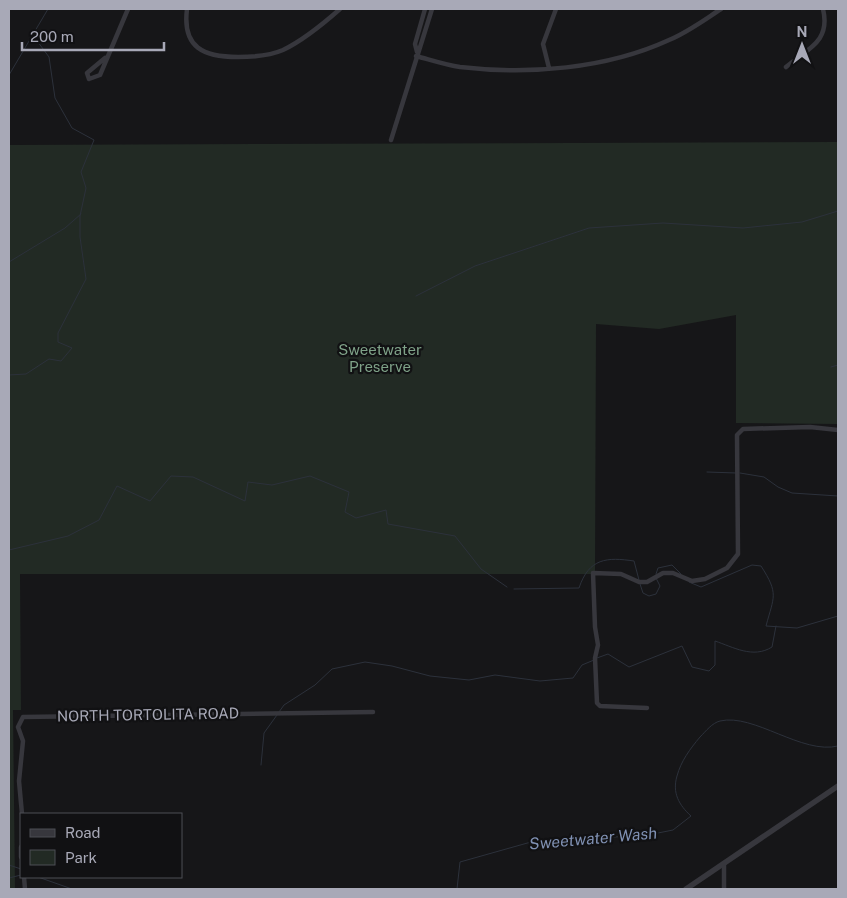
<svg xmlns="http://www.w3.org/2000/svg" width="847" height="898" viewBox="0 0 847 898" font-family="'Public Sans',sans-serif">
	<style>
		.green { fill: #222a24 }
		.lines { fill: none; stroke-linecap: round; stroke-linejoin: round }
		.stream { stroke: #2c313b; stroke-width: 1 }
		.minor { stroke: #37373d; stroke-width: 4.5 }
		.tertiary { stroke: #37373d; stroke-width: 5.5 }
		.labels { text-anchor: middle; stroke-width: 4.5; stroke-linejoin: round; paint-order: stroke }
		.park-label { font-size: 15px; fill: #7fa288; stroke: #111113 }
		.street-label { font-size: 15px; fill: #a8a9b7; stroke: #111113 }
		.water-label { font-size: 16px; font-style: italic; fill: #7f90b2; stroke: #111113 }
	</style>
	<rect width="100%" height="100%" fill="#161618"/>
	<path class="green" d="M 838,142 L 838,424 L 736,423 L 736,315 L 659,329 L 596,324 L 595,574 L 20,574 L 21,710 L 13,710 L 15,889 L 9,889 L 9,145 Z"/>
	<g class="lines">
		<path class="stream" d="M 9,75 L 48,9
			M 9,262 L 65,228 L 81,214
			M 416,296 L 475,266 L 589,228 L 663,223 L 743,228 L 802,222 L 838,211
			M 831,367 L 838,365
			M 9,375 L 26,374 L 49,359 L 61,361 L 72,348 L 58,342 L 58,333 L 86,279 L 80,237 L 80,216 L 86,188 L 81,172 L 94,140 L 72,128 L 55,98 L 49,57 L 32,34
			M 707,472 L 736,473
			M 740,473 L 764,477 L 778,487 L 792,493 L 838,496
			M 9,550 L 68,536 L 99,520 L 117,486 L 150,501 L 171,476 L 193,477 L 245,501 L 248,482 L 272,485 L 310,476 L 349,492 L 345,512 L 356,518 L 386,510 L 388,524 L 455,536 L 481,569 L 507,587
			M 656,574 L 658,568 L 672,565 L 681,574
			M 689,582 L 701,587 L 752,565 L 761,566 C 779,594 774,596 766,626 L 797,628 L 838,616
			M 640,584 L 643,593 L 649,596 L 656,594 L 660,586 L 656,578
			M 514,589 L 579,588 C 589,558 607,557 634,561 L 639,580
			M 597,658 L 608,654 L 629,667 L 682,646 L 692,667 L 709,671 L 715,665 L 715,641 C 733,647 753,659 772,647 L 776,626
			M 279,712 L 284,705 L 315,685 L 332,669 L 365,662 L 392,666 L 430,676 L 469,680 L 495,675 L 540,681 L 573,678 L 582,665 L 594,660
			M 261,765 L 264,733 L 277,715
			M 9,865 L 21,869
			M 38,877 L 72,889
			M 9,878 L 21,875
			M 457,889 L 460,862 L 531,842 L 648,835 L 673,830 L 691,816 C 679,805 672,793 677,776 C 681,761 690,749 700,737 C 706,731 712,723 720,721 C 754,713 802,755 838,746"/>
		<path class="minor" d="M 187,9 C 182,48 204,57 238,57 C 254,57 269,56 283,50 C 304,40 323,24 340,9
			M 417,52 L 415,44 L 425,9
			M 416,56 C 431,60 446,65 460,67 C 528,75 606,69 669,40 C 688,32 704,20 721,9
			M 105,58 L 87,73 L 89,79 L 100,75 L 128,9
			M 786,67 C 807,49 831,42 823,9
			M 549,68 L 543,44 L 556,9
			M 391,140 L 432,9
			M 647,708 L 600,706 L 597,703 L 595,658 L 598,645 L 595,627 L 593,573 L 621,574 L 639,582 L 647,582 L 663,573 L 673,573 L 692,581 L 705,579 L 727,568 L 738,554 L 737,435 L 743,429 L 810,427 L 838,430
			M 22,814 L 19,781 L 23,741 L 18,727 L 23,717 L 373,712
			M 21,847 L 21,857
			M 24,877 L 25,889
			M 724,889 L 724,864"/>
		<path class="tertiary" d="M 686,889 L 838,786"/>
	</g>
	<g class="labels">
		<g class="park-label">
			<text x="380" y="355">Sweetwater<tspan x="380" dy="17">Preserve</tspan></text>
		</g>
		<g class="street-label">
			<text transform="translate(148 715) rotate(-1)" y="5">NORTH TORTOLITA ROAD</text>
		</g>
		<g class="water-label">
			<text transform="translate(593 838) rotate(-5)" y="6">Sweetwater Wash</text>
		</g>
	</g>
	<rect width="847" height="898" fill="none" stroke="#a8a9b7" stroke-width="20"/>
	<rect x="20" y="813" width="162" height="65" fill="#111113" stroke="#4d4e55"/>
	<rect x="30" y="829" width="25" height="8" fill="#37373d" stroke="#4d4e55"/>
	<text x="65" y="838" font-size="15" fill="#a8a9b7">Road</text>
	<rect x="30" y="850" width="25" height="15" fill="#222a24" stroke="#4d4e55"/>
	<text x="65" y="863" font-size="15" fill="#a8a9b7">Park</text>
	<g transform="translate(802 45)" stroke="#111113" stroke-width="4" paint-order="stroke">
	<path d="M0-4L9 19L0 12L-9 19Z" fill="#a8a9b7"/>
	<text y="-8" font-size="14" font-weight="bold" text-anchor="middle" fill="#a8a9b7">N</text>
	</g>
	<path d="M22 42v8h142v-8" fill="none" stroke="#a8a9b7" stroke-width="2.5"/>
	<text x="30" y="42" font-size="15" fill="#a8a9b7" stroke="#111113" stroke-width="4" paint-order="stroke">200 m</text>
</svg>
